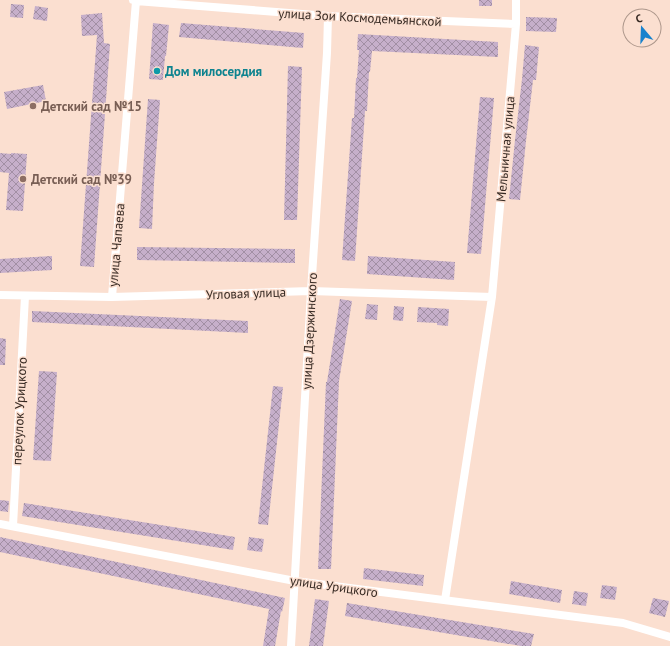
<svg xmlns="http://www.w3.org/2000/svg" width="670" height="646" viewBox="0 0 670 646" font-family="'PT Sans',sans-serif">
	<style>
		.building { fill: url(#building-cross-hatch) }
		.lines { fill: none; stroke-linecap: round; stroke-linejoin: round }
		.minor { stroke: #fff; stroke-width: 8 }
		.culture-dot { fill: #0f9aa8; stroke: #fbdfd0; stroke-width: 1.5 }
		.education-dot { fill: #8d6e63; stroke: #fbdfd0; stroke-width: 1.5 }
		.labels { text-anchor: middle; stroke-width: 3; stroke-linejoin: round; paint-order: stroke }
		.street-label { font-size: 13px; fill: #372a23; stroke: #fbdfd0 }
		.culture-label { font-size: 13px; font-weight: bold; fill: #0d838f; stroke: #fbdfd0; text-anchor: start }
		.education-label { font-size: 13px; font-weight: bold; fill: #785e54; stroke: #fbdfd0; text-anchor: start }
	</style>
	<defs>
		<pattern id="building-cross-hatch" width="8" height="8" patternUnits="userSpaceOnUse"><rect width="8" height="8" fill="#c6afca"/><path d="M0 0l8 8M0 8l8-8" fill="none" stroke="#a28fa4"/></pattern>
	</defs>
	<rect width="100%" height="100%" fill="#fbdfd0"/>
	<path class="building" d="M 479,0 L 492,0 L 492,6 L 479,6 Z
		M 11,4 L 24,5 L 23,18 L 10,17 Z
		M 35,6 L 48,8 L 47,21 L 33,19 Z
		M 102,13 L 104,43 L 110,44 L 94,267 L 80,266 L 97,35 L 82,36 L 81,15 Z
		M 526,17 L 557,18 L 556,32 L 526,31 Z
		M 153,23 L 169,25 L 166,56 L 165,56 L 163,80 L 149,79 Z
		M 181,23 L 304,33 L 303,48 L 179,37 Z
		M 358,34 L 498,42 L 498,57 L 372,51 L 370,72 L 369,72 L 367,111 L 365,111 L 355,261 L 342,260 L 352,118 L 354,118 L 356,78 L 357,78 L 359,50 L 357,50 Z
		M 525,45 L 539,47 L 536,80 L 533,80 L 526,141 L 520,200 L 509,199 L 515,140 L 522,79 Z
		M 288,66 L 302,67 L 297,220 L 284,220 Z
		M 43,85 L 46,101 L 7,109 L 4,92 Z
		M 480,97 L 494,98 L 481,254 L 467,253 Z
		M 148,99 L 160,100 L 154,183 L 152,229 L 139,228 Z
		M 0,153 L 11,154 L 11,153 L 27,154 L 23,211 L 6,210 L 9,173 L 0,172 Z
		M 137,247 L 295,249 L 295,263 L 137,260 Z
		M 52,256 L 52,270 L 0,273 L 0,259 Z
		M 368,256 L 455,262 L 454,280 L 367,274 Z
		M 340,299 L 352,301 L 339,381 L 331,569 L 318,569 L 326,382 L 327,382 Z
		M 367,304 L 378,305 L 377,320 L 365,319 Z
		M 394,306 L 404,307 L 403,321 L 393,320 Z
		M 418,307 L 449,309 L 448,326 L 437,325 L 437,323 L 417,322 Z
		M 32,311 L 248,321 L 248,333 L 32,322 Z
		M 0,338 L 6,339 L 5,365 L 0,365 Z
		M 39,371 L 57,372 L 51,461 L 33,460 Z
		M 273,386 L 283,387 L 268,525 L 258,524 Z
		M 0,500 L 9,501 L 8,512 L 0,511 Z
		M 24,503 L 235,537 L 233,550 L 22,516 Z
		M 0,537 L 285,598 L 282,612 L 281,611 L 275,646 L 263,646 L 269,609 L 0,552 Z
		M 249,537 L 264,539 L 262,552 L 247,550 Z
		M 364,568 L 424,575 L 423,586 L 363,579 Z
		M 511,581 L 562,590 L 560,603 L 509,594 Z
		M 602,585 L 617,587 L 615,600 L 600,598 Z
		M 574,591 L 588,593 L 586,606 L 572,604 Z
		M 653,598 L 669,601 L 665,617 L 649,613 Z
		M 315,599 L 329,601 L 323,646 L 309,646 Z
		M 347,603 L 534,634 L 531,646 L 521,646 L 345,616 Z"/>
	<g class="lines">
		<path class="minor" d="M 133,0 L 136,1 L 328,16 L 516,24
			M 0,295 L 112,297 L 311,291 L 492,297
			M 112,297 L 136,1
			M 0,524 L 295,581 L 623,623 L 670,637
			M 13,526 L 25,296
			M 445,600 L 492,297 L 516,24 L 516,0
			M 291,646 L 311,291 L 327,53 L 328,16"/>
	</g>
	<circle class="culture-dot" cx="157" cy="71" r="4"/>
	<g class="education-dot">
		<circle cx="33" cy="106" r="4"/>
		<circle cx="23" cy="179" r="4"/>
	</g>
	<g class="labels">
		<g class="street-label">
			<text transform="translate(360 17) rotate(3)" y="5">улица Зои Космодемьянской</text>
			<text transform="translate(505 149) rotate(-85)" y="5">Мельничная улица</text>
			<text transform="translate(116 245) rotate(-85)" y="5">улица Чапаева</text>
			<text transform="translate(246 293) rotate(-2)" y="5">Угловая улица</text>
			<text transform="translate(309 331) rotate(-87)" y="5">улица Дзержинского</text>
			<text transform="translate(19 411) rotate(-87)" y="5">переулок Урицкого</text>
			<text transform="translate(334 586) rotate(8)" y="5">улица Урицкого</text>
		</g>
		<g class="culture-label">
			<text x="165" y="76">Дом милосердия</text>
		</g>
		<g class="education-label">
			<text x="41" y="111">Детский сад №15</text>
			<text x="31" y="184">Детский сад №39</text>
		</g>
	</g>
	<g transform="translate(642 28) rotate(341)"><circle r="19" fill="#fbdfd0" stroke="#ad978b"/>
	<path d="M0-3L7 15L0 10L-7 15Z" fill="#1882cd"/>
	<text y="-6" font-size="11" font-weight="bold" text-anchor="middle" fill="#372a23">С</text>
	</g>
</svg>
